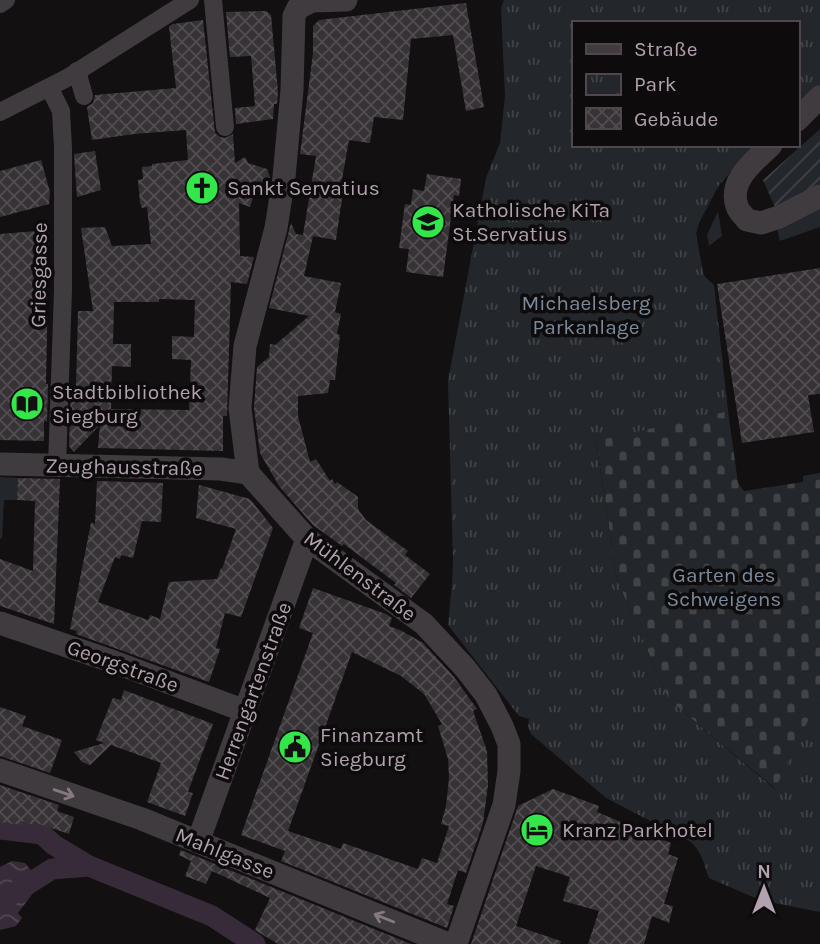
<svg xmlns="http://www.w3.org/2000/svg" width="820" height="944" viewBox="0 0 820 944" font-family="Karla,sans-serif">
	<style>
		.grass { fill: #23272b }
		.cemetery { fill: url(#cemetery-stones) }
		.park { fill: url(#park-tufts) }
		.garden { fill: url(#garden-furrows) }
		.water { fill: url(#water-waves) }
		.lines { fill: none; stroke-linecap: round; stroke-linejoin: round }
		.canal { stroke: #382b39; stroke-width: 21 }
		.building { fill: url(#building-cross-hatch); fill-rule: evenodd }
		.pedestrian { stroke: #403b3f; stroke-width: 18 }
		.minor { stroke: #403b3f; stroke-width: 23 }
		.oneway { stroke: #847982 }
		.labels { text-anchor: middle; stroke-width: 7; stroke-linejoin: round; paint-order: stroke }
		.poi-label { font-size: 21px; fill: #b2a2af; stroke: #0d0b0c; text-anchor: start }
		.street-label { font-size: 21px; fill: #b2a2af; stroke: #0d0b0c }
		.park-label { font-size: 21px; fill: #7a8a9c; stroke: #0d0b0c }
	</style>
	<defs>
		<pattern id="cemetery-stones" width="16" height="16" patternUnits="userSpaceOnUse" patternTransform="scale(1.75)"><rect width="16" height="16" fill="#23272b"/><path d="M2 7V4a2 2 0 0 1 4 0v3zM10 15v-3a2 2 0 0 1 4 0v3z" fill="#414347"/></pattern>
		<pattern id="park-tufts" width="24" height="20" patternUnits="userSpaceOnUse" patternTransform="scale(1.75)"><rect width="24" height="20" fill="#23272b"/><path d="M3 7l-1-3M5 7V3M7 7l1-3M15 17l-1-3M17 17v-4M19 17l1-3" fill="none" stroke="#414347"/></pattern>
		<pattern id="garden-furrows" width="10" height="10" patternUnits="userSpaceOnUse" patternTransform="scale(1.75)"><rect width="10" height="10" fill="#23272b"/><path d="M-1 1l2-2M0 10L10 0M9 11l2-2" fill="none" stroke="#414347"/></pattern>
		<pattern id="water-waves" width="16" height="10" patternUnits="userSpaceOnUse" patternTransform="scale(1.75)"><rect width="16" height="10" fill="#382b39"/><path d="M0 5q4-4 8 0t8 0" fill="none" stroke="#524753"/></pattern>
		<pattern id="building-cross-hatch" width="8" height="8" patternUnits="userSpaceOnUse" patternTransform="scale(1.75)"><rect width="8" height="8" fill="#373236"/><path d="M0 0l8 8M0 8l8-8" fill="none" stroke="#524d51"/></pattern>
	</defs>
	<rect width="100%" height="100%" fill="#121011"/>
	<path class="grass" d="M 820,206 L 820,227 L 780,241 L 777,229 Z
		M 718,211 L 722,236 L 709,246 L 707,235 Z
		M 0,477 L 18,478 L 17,500 L 4,500 L 2,539 L 0,538 Z"/>
	<path class="cemetery" d="M 728,411 L 738,483 L 744,491 L 803,482 L 803,476 L 820,473 L 820,696 L 776,789 L 669,700 L 617,580 L 596,440 Z"/>
	<path class="park" d="M 504,0 L 820,0 L 820,90 L 797,112 L 797,23 L 573,23 L 573,145 L 762,145 L 743,159 L 719,185 L 699,223 L 696,234 L 703,272 L 705,277 L 714,285 L 728,411 L 596,441 L 617,580 L 669,700 L 775,789 L 820,696 L 820,912 L 760,900 L 709,878 C 703,862 703,854 691,842 L 606,798 L 531,734 L 528,726 L 529,719 L 519,716 L 448,625 L 452,584 L 453,561 L 448,381 L 486,178 L 500,143 L 505,96 L 501,8 Z"/>
	<path class="garden" d="M 820,129 L 820,184 L 775,207 L 763,180 Z"/>
	<path class="water" d="M 12,861 L 25,863 L 35,875 L 44,868 L 50,878 L 33,893 L 18,913 L 22,918 L 16,926 L 0,930 L 0,867 Z"/>
	<g class="lines">
		<path class="canal" d="M 0,829 L 42,834 L 54,845 L 89,866
			M 0,902 L 52,869 L 89,866 L 212,916 L 255,944"/>
	</g>
	<path class="building" d="M 466,3 L 484,107 L 466,111 L 453,35 L 411,39 L 403,120 L 374,117 L 370,143 L 349,140 L 341,185 L 344,185 L 336,240 L 313,236 L 304,276 L 341,283 L 335,312 L 341,314 L 337,334 L 340,335 L 335,380 L 330,380 L 328,393 L 298,396 L 298,416 L 310,462 L 316,459 L 330,481 L 332,479 L 335,484 L 337,482 L 358,497 L 358,509 L 366,520 L 408,551 L 405,555 L 430,574 L 411,598 L 394,585 L 396,583 L 344,544 L 342,546 L 313,525 L 279,486 L 260,453 L 254,408 L 257,367 L 269,357 L 270,344 L 275,345 L 309,316 L 269,308 L 291,223 L 296,234 L 303,235 L 316,156 L 300,154 L 313,53 L 313,26 L 319,20 Z
		M 266,11 L 271,15 L 278,92 L 277,104 L 274,104 L 273,119 L 236,124 L 235,108 L 255,106 L 251,56 L 230,57 L 226,12 Z
		M 203,20 L 215,133 L 220,137 L 225,138 L 233,134 L 235,163 L 245,157 L 248,163 L 267,169 L 270,177 L 267,194 L 253,198 L 250,207 L 239,203 L 240,256 L 254,257 L 247,284 L 231,282 L 227,416 L 223,416 L 223,451 L 98,448 L 100,425 L 74,452 L 69,446 L 71,386 L 76,386 L 78,311 L 93,311 L 81,228 L 105,227 L 112,246 L 151,244 L 147,207 L 142,208 L 140,203 L 138,180 L 143,179 L 142,167 L 152,166 L 152,164 L 188,160 L 186,130 L 134,134 L 92,140 L 87,107 L 93,103 L 95,95 L 176,88 L 169,27 L 173,24 ZM 159,299 L 195,300 L 194,337 L 172,336 L 172,359 L 191,360 L 189,410 L 111,409 L 112,366 L 131,367 L 131,344 L 113,344 L 114,302 L 159,302 Z
		M 95,151 L 101,190 L 77,197 L 74,154 Z
		M 41,160 L 50,192 L 49,204 L 0,217 L 0,171 Z
		M 427,174 L 461,179 L 459,196 L 454,195 L 443,277 L 406,272 L 409,249 L 399,248 L 405,204 L 411,205 L 413,189 L 424,191 Z
		M 49,230 L 46,384 L 48,384 L 47,422 L 44,420 L 44,441 L 0,440 L 0,234 Z
		M 820,268 L 820,394 L 808,395 L 814,432 L 742,443 L 717,284 Z
		M 18,478 L 60,479 L 54,624 L 0,606 L 0,559 L 33,571 L 35,501 L 17,500 Z
		M 97,481 L 163,483 L 161,522 L 142,521 L 133,558 L 121,555 L 120,559 L 115,557 L 98,602 L 148,620 L 150,615 L 160,619 L 169,582 L 217,579 L 221,568 L 222,569 L 236,529 L 196,518 L 199,485 L 250,499 L 273,528 L 241,617 L 225,613 L 216,648 L 220,649 L 209,682 L 76,634 L 77,631 L 70,629 L 91,523 L 95,524 Z
		M 313,588 L 386,614 L 392,618 L 389,626 L 402,631 L 423,643 L 454,677 L 477,709 L 473,711 L 487,751 L 488,785 L 483,823 L 466,873 L 458,870 L 447,904 L 454,906 L 447,928 L 281,861 L 285,851 L 241,835 L 313,633 L 299,628 ZM 352,652 L 401,676 L 424,694 L 442,724 L 438,726 L 448,759 L 449,778 L 446,806 L 441,824 L 449,826 L 437,863 L 422,858 L 418,869 L 343,843 L 341,849 L 288,831 Z
		M 124,690 L 213,724 L 188,792 L 193,793 L 185,816 L 147,802 L 161,763 L 111,745 L 90,765 L 82,762 L 74,752 L 104,743 L 96,740 L 109,707 L 113,698 L 121,700 Z
		M 0,707 L 26,716 L 22,726 L 62,740 L 50,773 L 0,756 Z
		M 0,785 L 59,805 L 57,811 L 74,817 L 69,834 L 34,822 L 33,825 L 23,821 L 21,825 L 0,822 Z
		M 553,789 L 599,806 L 597,812 L 671,843 L 668,854 L 678,858 L 664,904 L 673,906 L 669,923 L 652,916 L 644,944 L 588,944 L 599,911 L 563,901 L 570,877 L 536,866 L 516,926 L 561,941 L 560,944 L 471,944 L 518,806 Z
		M 181,850 L 193,855 L 411,944 L 278,944 L 255,930 L 270,898 L 212,871 L 206,884 L 185,876 L 191,861 L 179,855 Z"/>
	<g class="lines">
		<path class="pedestrian" d="M 213,0 L 225,127
			M 0,4 L 6,0
			M 77,71 L 84,96
			M 49,87 L 61,111 L 63,148 L 63,290 L 57,466
			M 0,112 L 67,78 L 190,0"/>
		<path class="minor" d="M 346,0 L 312,1 L 298,8 L 294,16 L 292,90 L 284,177 L 276,228 L 245,346 L 240,408 L 248,473 L 307,539 L 424,624 L 465,668 L 486,695 L 502,726 L 509,744 L 509,771 L 504,805 L 456,944
			M 797,120 L 820,97
			M 771,145 C 755,161 728,180 737,206 C 738,211 744,216 747,220 L 761,223 L 779,217 L 820,196
			M 0,464 L 221,469 L 248,473
			M 0,623 L 114,662 L 245,711
			M 0,770 L 142,819 L 448,944
			M 198,842 L 307,539"/>
	</g>
	<defs><path id="oneway-shaft" d="M-6 0H5M1.5-3L5.5 0L1.5 3" fill="none" stroke-width="1.6" stroke-linecap="round" stroke-linejoin="round" transform="scale(1.75)"/></defs>
	<g class="oneway">
		<use href="#oneway-shaft" transform="translate(64 793) rotate(19)"/>
		<use href="#oneway-shaft" transform="translate(384 918) rotate(-158)"/>
	</g>
	<defs>
		<symbol id="church-disc" viewBox="-11 -11 22 22"><circle r="9.5" fill="#33e74a" stroke="#0d0b0c"/><path d="M-1.2-6h2.4v3.5h3.3v2.4h-3.3V6h-2.4V-.1h-3.3v-2.4h3.3Z" fill="#111"/></symbol>
		<symbol id="school-disc" viewBox="-11 -11 22 22"><circle r="9.5" fill="#33e74a" stroke="#0d0b0c"/><path d="M0-5L7-2L0 1L-7-2ZM-4 1L0 2.5L4 1V4Q0 6-4 4Z" fill="#111"/></symbol>
		<symbol id="library-disc" viewBox="-11 -11 22 22"><circle r="9.5" fill="#33e74a" stroke="#0d0b0c"/><path d="M-6-4Q-3-5.5-.7-3.5V5Q-3 3-6 4ZM6-4Q3-5.5 .7-3.5V5Q3 3 6 4Z" fill="#111"/></symbol>
		<symbol id="civic-disc" viewBox="-11 -11 22 22"><circle r="9.5" fill="#33e74a" stroke="#0d0b0c"/><path d="M-.6-6.5H3V-4.5H.6V-3L4-1V1h2V6H-6V1h2V-1L-.6-3ZM-1.2 2.5V6h2.4V2.5Z" fill="#111"/></symbol>
		<symbol id="hotel-disc" viewBox="-11 -11 22 22"><circle r="9.5" fill="#33e74a" stroke="#0d0b0c"/><path d="M-6-4.5h1.5V1H6V5H4.5V3h-9V5H-6ZM-4 0a1.8 1.8 0 1 1 3.6 0ZM.5 0V-2.5h3Q6-2.5 6 0Z" fill="#111"/></symbol>
	</defs>
	<g fill-rule="evenodd">
		<use href="#church-disc" x="183" y="169" width="38" height="38"/>
		<use href="#school-disc" x="409" y="203" width="38" height="38"/>
		<use href="#library-disc" x="8" y="385" width="38" height="38"/>
		<use href="#civic-disc" x="276" y="728" width="38" height="38"/>
		<use href="#hotel-disc" x="518" y="811" width="38" height="38"/>
	</g>
	<g class="labels">
		<g class="poi-label">
			<text x="227" y="195">Sankt Servatius</text>
			<text x="452" y="217">Katholische KiTa<tspan x="452" dy="24">St.Servatius</tspan></text>
			<text x="52" y="399">Stadtbibliothek<tspan x="52" dy="24">Siegburg</tspan></text>
			<text x="320" y="742">Finanzamt<tspan x="320" dy="24">Siegburg</tspan></text>
			<text x="562" y="837">Kranz Parkhotel</text>
		</g>
		<g class="street-label">
			<text transform="translate(39 275) rotate(-89)" y="7">Griesgasse</text>
			<text transform="translate(124 467) rotate(1)" y="7">Zeughausstraße</text>
			<text transform="translate(360 576) rotate(37)" y="7">Mühlenstraße</text>
			<text transform="translate(123 666) rotate(20)" y="7">Georgstraße</text>
			<text transform="translate(253 691) rotate(-70)" y="7">Herrengartenstraße</text>
			<text transform="translate(225 853) rotate(22)" y="7">Mahlgasse</text>
		</g>
		<g class="park-label">
			<text x="586" y="310">Michaelsberg<tspan x="586" dy="24">Parkanlage</tspan></text>
			<text x="724" y="582">Garten des<tspan x="724" dy="24">Schweigens</tspan></text>
		</g>
	</g>
	<rect x="572" y="21" width="228" height="126" fill="#0d0b0c" stroke="#4f474d" stroke-width="2"/>
	<rect x="586" y="44" width="35" height="10" fill="#403b3f" stroke="#4f474d" stroke-width="2"/>
	<text x="634" y="56" font-size="21" fill="#b2a2af">Straße</text>
	<rect x="586" y="74" width="35" height="21" fill="url(#park-tufts)" stroke="#4f474d" stroke-width="2"/>
	<text x="634" y="91" font-size="21" fill="#b2a2af">Park</text>
	<rect x="586" y="108" width="35" height="21" fill="url(#building-cross-hatch)" stroke="#4f474d" stroke-width="2"/>
	<text x="634" y="126" font-size="21" fill="#b2a2af">Gebäude</text>
	<g transform="translate(764 888)" stroke="#0d0b0c" stroke-width="5" paint-order="stroke">
	<path d="M0-5L12 26L0 18L-12 26Z" fill="#b2a2af"/>
	<text y="-10" font-size="19" font-weight="bold" text-anchor="middle" fill="#b2a2af">N</text>
	</g>
</svg>
